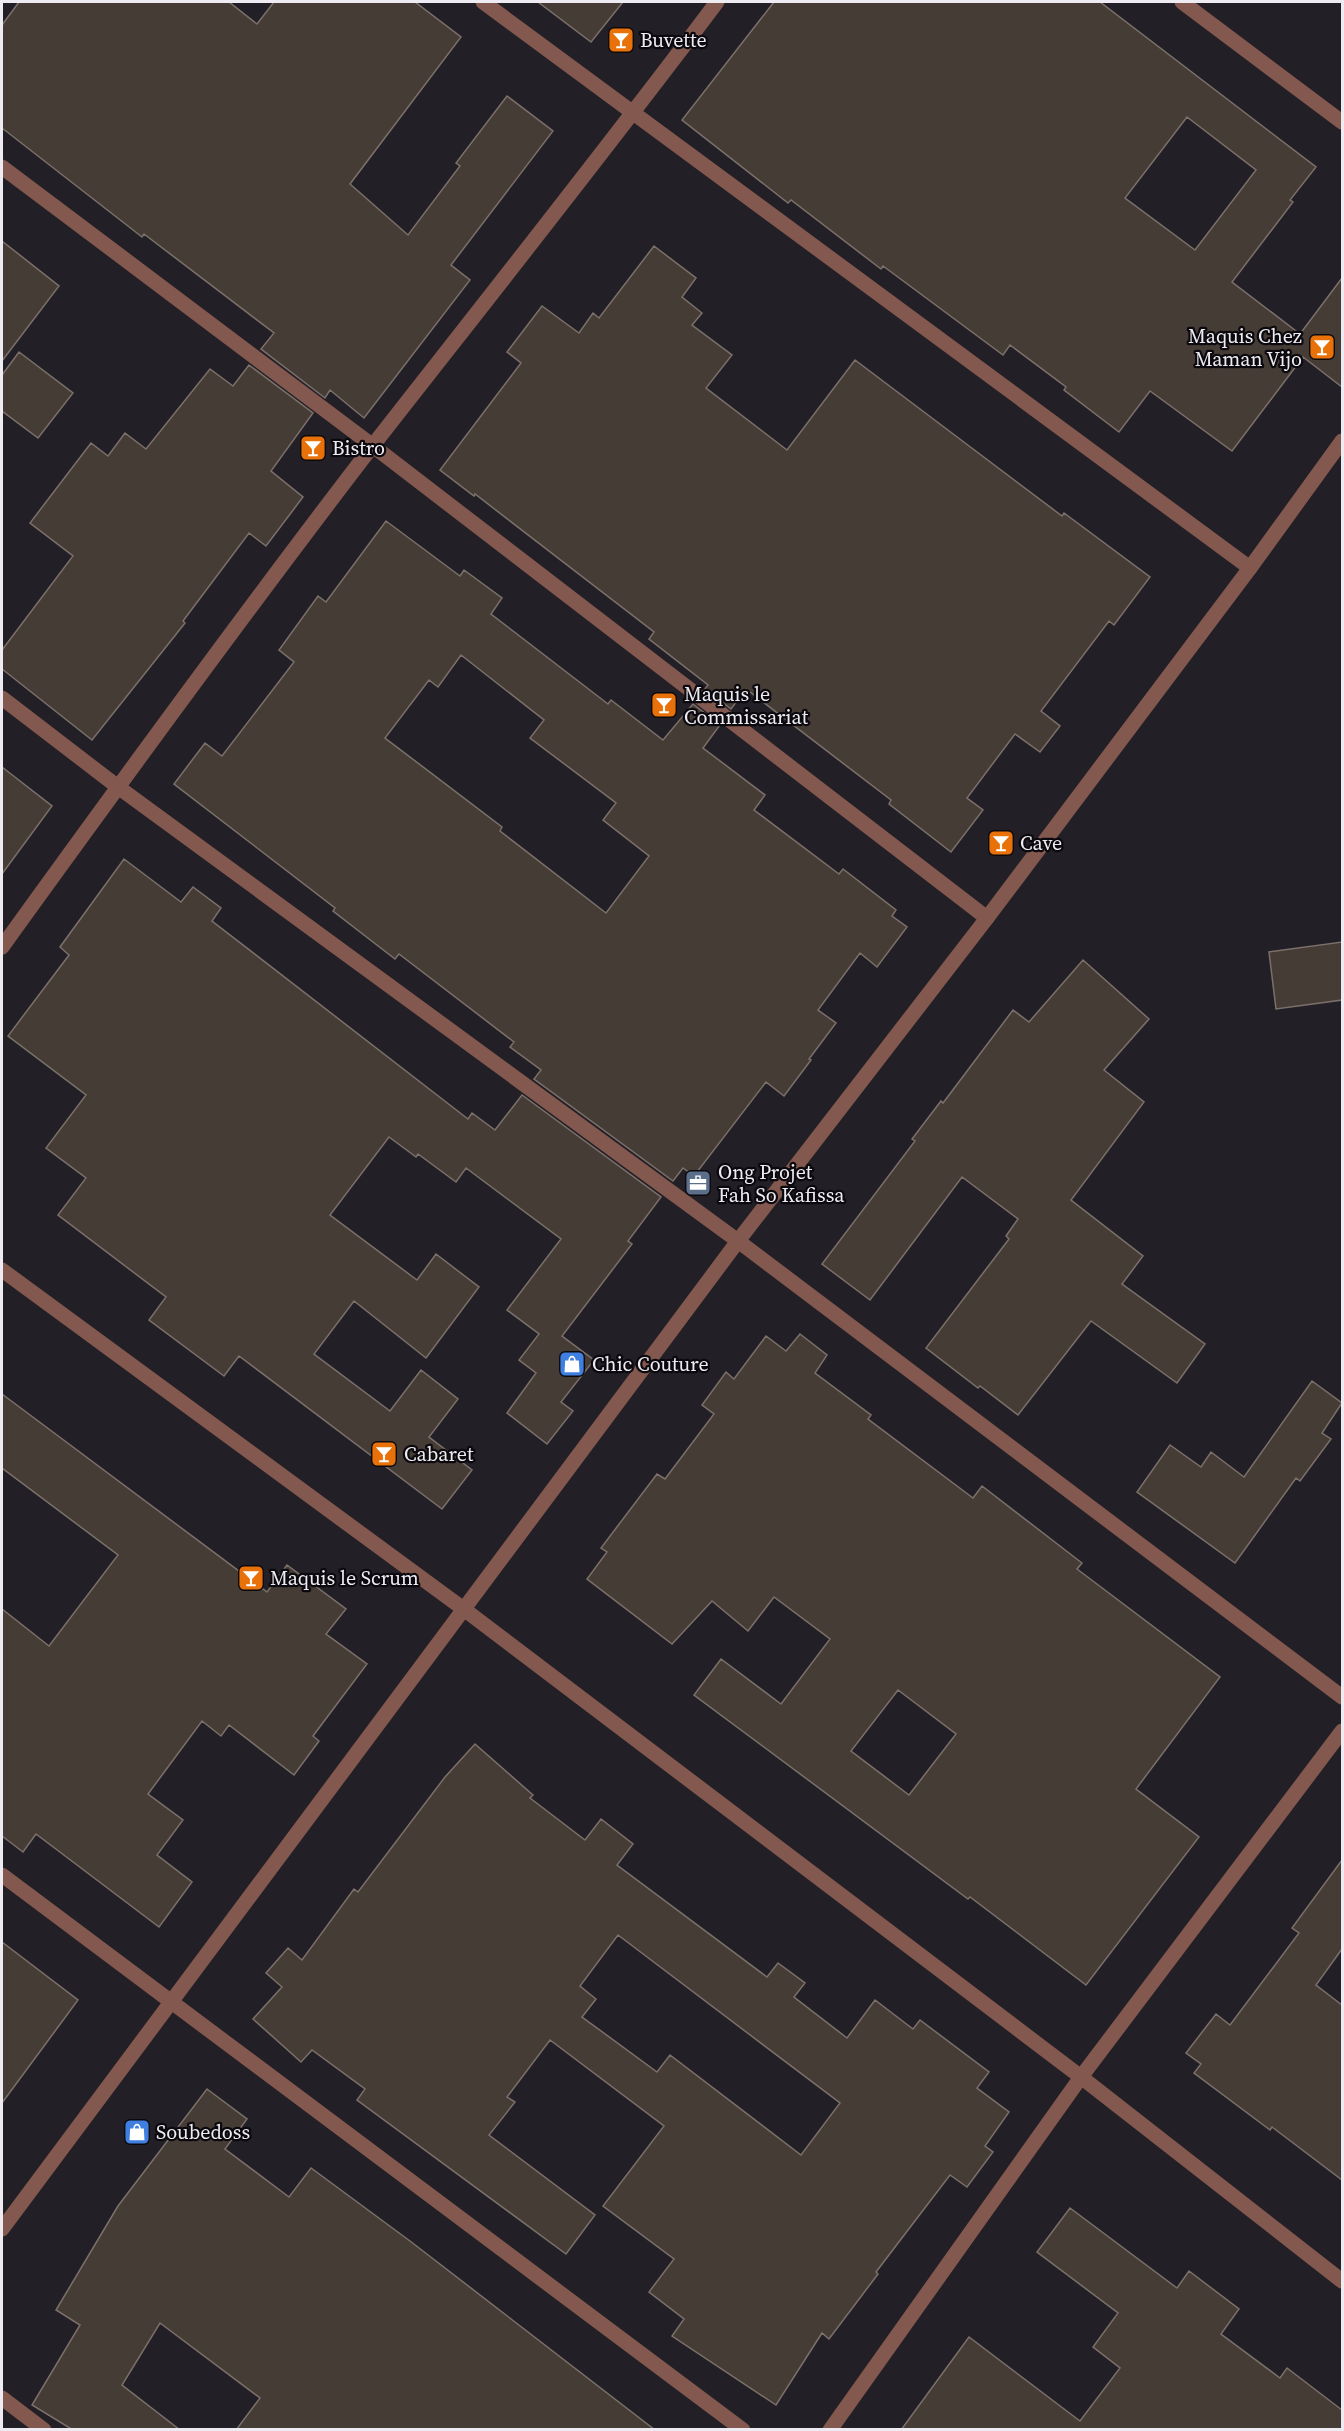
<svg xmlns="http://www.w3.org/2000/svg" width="1344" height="2431" viewBox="0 0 1344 2431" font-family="'Source Serif 4',serif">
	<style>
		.building { fill: #463c36; stroke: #7c716a; stroke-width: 1.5; fill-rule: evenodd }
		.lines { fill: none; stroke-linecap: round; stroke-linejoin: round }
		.minor { stroke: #83584e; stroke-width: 15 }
		.tertiary { stroke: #83584e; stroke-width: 15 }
		.labels { text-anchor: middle; stroke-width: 4.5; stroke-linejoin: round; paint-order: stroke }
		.poi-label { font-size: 20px; fill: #eeecf2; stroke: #0b090d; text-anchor: start }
	</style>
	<rect width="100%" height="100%" fill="#221f27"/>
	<path class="building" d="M 19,2 L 229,2 L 257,24 L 274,2 L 415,2 L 461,37 L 350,184 L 408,235 L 460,166 L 456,163 L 507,96 L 553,131 L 451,265 L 470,280 L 364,418 L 330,390 L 325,398 L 261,349 L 274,333 L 144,234 L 142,237 L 2,128 L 2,25 Z
		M 538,2 L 623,2 L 591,42 Z
		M 774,2 L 1100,2 L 1316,167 L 1290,200 L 1293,202 L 1232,282 L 1300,334 L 1342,278 L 1342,387 L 1303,357 L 1232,451 L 1150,391 L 1119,432 L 1064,390 L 1066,387 L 1010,345 L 1003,355 L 883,266 L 881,269 L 791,200 L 788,203 L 682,120 ZM 1187,117 L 1256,170 L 1195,250 L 1125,198 Z
		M 2,241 L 59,286 L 2,361 Z
		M 654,246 L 696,278 L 682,297 L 702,313 L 692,325 L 732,355 L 706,388 L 787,450 L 855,360 L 1062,516 L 1064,513 L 1150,577 L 1114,625 L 1109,621 L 1041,711 L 1060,726 L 1040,752 L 1015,734 L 967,798 L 983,810 L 951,852 L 889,804 L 891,800 L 746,689 L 731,709 L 705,689 L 708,685 L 649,639 L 654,632 L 475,494 L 474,496 L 440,470 L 521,363 L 507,352 L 542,306 L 579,333 L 593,313 L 599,318 Z
		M 19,352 L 73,393 L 38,438 L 2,411 L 2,375 Z
		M 249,365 L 313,413 L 271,471 L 303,497 L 266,546 L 249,533 L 183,621 L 185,623 L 92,740 L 2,669 L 2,650 L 73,556 L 30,523 L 91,443 L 108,456 L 125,433 L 146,449 L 210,369 L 233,386 Z
		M 386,521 L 460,576 L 464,570 L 502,598 L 491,614 L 608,704 L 611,700 L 663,740 L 693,704 L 720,725 L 703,748 L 765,795 L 754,810 L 839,874 L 843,869 L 896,910 L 892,916 L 907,927 L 877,967 L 860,953 L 818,1010 L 836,1023 L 809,1059 L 811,1060 L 784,1096 L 766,1082 L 694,1176 L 683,1168 L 673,1181 L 534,1079 L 541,1070 L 510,1047 L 514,1042 L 399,954 L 395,959 L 333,911 L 335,908 L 174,784 L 205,743 L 222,756 L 294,662 L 279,650 L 318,596 L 326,602 ZM 461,655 L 544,720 L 530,738 L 616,803 L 603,820 L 649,856 L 606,913 L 500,831 L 502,827 L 385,738 L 429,680 L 438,687 Z
		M 2,767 L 52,806 L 2,874 Z
		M 124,859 L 181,902 L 193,887 L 221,908 L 212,921 L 468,1119 L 472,1113 L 495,1130 L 522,1095 L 661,1197 L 628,1241 L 632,1244 L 562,1336 L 594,1360 L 561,1402 L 573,1411 L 547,1444 L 507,1413 L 536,1373 L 519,1360 L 539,1334 L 507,1310 L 561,1239 L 466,1168 L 456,1182 L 418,1154 L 416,1157 L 389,1137 L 330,1215 L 417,1280 L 436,1254 L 479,1287 L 426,1358 L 354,1301 L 314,1354 L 390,1411 L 421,1370 L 458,1399 L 429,1437 L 472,1470 L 442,1509 L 239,1356 L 224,1376 L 149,1320 L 166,1297 L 58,1215 L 86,1178 L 46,1148 L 86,1095 L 8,1036 L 69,955 L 60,947 Z
		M 1342,942 L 1342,1000 L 1276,1009 L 1269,952 Z
		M 1083,960 L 1149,1019 L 1104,1070 L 1144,1102 L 1071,1200 L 1143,1256 L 1122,1284 L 1205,1344 L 1177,1383 L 1091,1321 L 1018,1415 L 980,1386 L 978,1388 L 926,1348 L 1009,1239 L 1006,1236 L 1018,1219 L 962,1177 L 870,1300 L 822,1264 L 915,1141 L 912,1139 L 941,1101 L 943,1103 L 1013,1010 L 1029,1022 Z
		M 800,1334 L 827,1355 L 815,1373 L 871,1415 L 868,1419 L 973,1498 L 982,1486 L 1082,1563 L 1077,1569 L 1220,1677 L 1136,1789 L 1199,1837 L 1086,1985 L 970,1897 L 968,1899 L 694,1695 L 721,1659 L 781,1704 L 830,1639 L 774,1597 L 748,1631 L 712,1601 L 672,1644 L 587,1579 L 607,1552 L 601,1548 L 657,1474 L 665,1479 L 714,1414 L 702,1405 L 726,1372 L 734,1379 L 766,1336 L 786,1351 ZM 898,1690 L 956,1734 L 909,1795 L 851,1751 Z
		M 1312,1381 L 1342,1403 L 1322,1433 L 1331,1439 L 1300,1481 L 1296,1478 L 1235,1563 L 1137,1492 L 1170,1445 L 1201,1467 L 1211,1452 L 1244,1477 Z
		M 2,1394 L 267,1592 L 287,1565 L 346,1609 L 326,1634 L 367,1664 L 313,1736 L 319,1741 L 294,1775 L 229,1725 L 221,1736 L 202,1721 L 148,1794 L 183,1820 L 157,1855 L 192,1882 L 159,1927 L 36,1834 L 23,1852 L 2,1836 L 2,1609 L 49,1646 L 118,1555 L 2,1468 Z
		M 475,1744 L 533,1795 L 530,1798 L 585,1840 L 601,1819 L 633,1844 L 617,1865 L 767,1977 L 778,1963 L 805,1983 L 794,1997 L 847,2038 L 875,2000 L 913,2029 L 920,2020 L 989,2072 L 977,2088 L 1009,2112 L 985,2146 L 993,2152 L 967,2187 L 950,2175 L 876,2272 L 878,2274 L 829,2339 L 822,2333 L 776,2405 L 672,2336 L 684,2319 L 649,2292 L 674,2259 L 603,2206 L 664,2126 L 550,2040 L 507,2097 L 515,2102 L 489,2135 L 595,2215 L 566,2254 L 357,2100 L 365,2089 L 312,2050 L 301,2062 L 253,2019 L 282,1987 L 266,1973 L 288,1948 L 302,1960 L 354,1889 L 358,1892 L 445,1777 ZM 618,1935 L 840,2103 L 801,2155 L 670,2055 L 657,2072 L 582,2017 L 596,1999 L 580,1986 Z
		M 1342,1860 L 1342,1949 L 1316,1985 L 1342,2005 L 1342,2180 L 1272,2127 L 1270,2130 L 1194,2073 L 1201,2064 L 1186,2053 L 1216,2014 L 1230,2025 L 1299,1933 L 1292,1928 Z
		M 2,1942 L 78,2000 L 2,2103 Z
		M 207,2089 L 247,2119 L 225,2149 L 289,2197 L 311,2168 L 410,2241 L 655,2430 L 236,2430 L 260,2398 L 160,2323 L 122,2385 L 180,2430 L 73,2430 L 32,2405 L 80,2325 L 56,2310 L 118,2206 Z
		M 1070,2208 L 1177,2288 L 1189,2271 L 1239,2309 L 1221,2334 L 1280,2378 L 1287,2368 L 1342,2410 L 1342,2430 L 901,2430 L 969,2337 L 1080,2421 L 1120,2368 L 1093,2347 L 1118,2313 L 1037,2252 Z"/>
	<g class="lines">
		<path class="minor" d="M 483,2 L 1250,568
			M 1182,2 L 1342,122
			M 2,167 L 373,446 L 987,918
			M 2,698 L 118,787 L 738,1241 L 1342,1697
			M 2,947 C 124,778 247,609 374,444 C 489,297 605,151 717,2
			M 2,1875 L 743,2430
			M 2,2398 L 44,2430
			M 830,2430 L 1081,2077 L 1342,1731"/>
		<path class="tertiary" d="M 2,1270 L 465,1610 L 1081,2077 L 1342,2281
			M 2,2229 L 738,1241 L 987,918 L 1250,568 L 1342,441"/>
	</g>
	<defs>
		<symbol id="bar-square" viewBox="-11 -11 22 22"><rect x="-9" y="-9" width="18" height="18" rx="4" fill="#e8710a" stroke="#0b090d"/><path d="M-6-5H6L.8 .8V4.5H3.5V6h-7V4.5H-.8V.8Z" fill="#fff"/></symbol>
		<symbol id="office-square" viewBox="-11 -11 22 22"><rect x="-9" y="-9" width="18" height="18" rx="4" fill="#5c6f8a" stroke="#0b090d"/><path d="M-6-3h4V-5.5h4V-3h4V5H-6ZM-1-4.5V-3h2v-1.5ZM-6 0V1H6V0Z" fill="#fff"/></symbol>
		<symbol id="shop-square" viewBox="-11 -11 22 22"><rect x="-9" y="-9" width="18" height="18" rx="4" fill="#3f7fe0" stroke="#0b090d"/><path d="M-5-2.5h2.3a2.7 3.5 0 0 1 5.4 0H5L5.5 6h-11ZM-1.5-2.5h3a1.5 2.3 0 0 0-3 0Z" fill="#fff"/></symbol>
	</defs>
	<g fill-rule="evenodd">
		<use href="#bar-square" x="606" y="25" width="30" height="30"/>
		<use href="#bar-square" x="1307" y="332" width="30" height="30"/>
		<use href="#bar-square" x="298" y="433" width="30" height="30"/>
		<use href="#bar-square" x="649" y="690" width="30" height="30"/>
		<use href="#bar-square" x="986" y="828" width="30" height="30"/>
		<use href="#office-square" x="683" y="1168" width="30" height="30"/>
		<use href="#shop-square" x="557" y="1349" width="30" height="30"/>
		<use href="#bar-square" x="369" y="1439" width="30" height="30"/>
		<use href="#bar-square" x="236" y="1563" width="30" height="30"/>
		<use href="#shop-square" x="122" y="2117" width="30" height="30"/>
	</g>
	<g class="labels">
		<g class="poi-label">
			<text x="640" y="47">Buvette</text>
			<text x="1302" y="343" text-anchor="end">Maquis Chez<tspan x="1302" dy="23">Maman Vijo</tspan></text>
			<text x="332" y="455">Bistro</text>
			<text x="684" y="701">Maquis le<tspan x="684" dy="23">Commissariat</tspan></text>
			<text x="1020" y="850">Cave</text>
			<text x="718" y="1179">Ong Projet<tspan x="718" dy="23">Fah So Kafissa</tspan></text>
			<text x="592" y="1371">Chic Couture</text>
			<text x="404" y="1461">Cabaret</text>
			<text x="270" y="1585">Maquis le Scrum</text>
			<text x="156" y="2139">Soubedoss</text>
		</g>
	</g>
	<rect width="1344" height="2431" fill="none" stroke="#eeecf2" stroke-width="6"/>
</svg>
